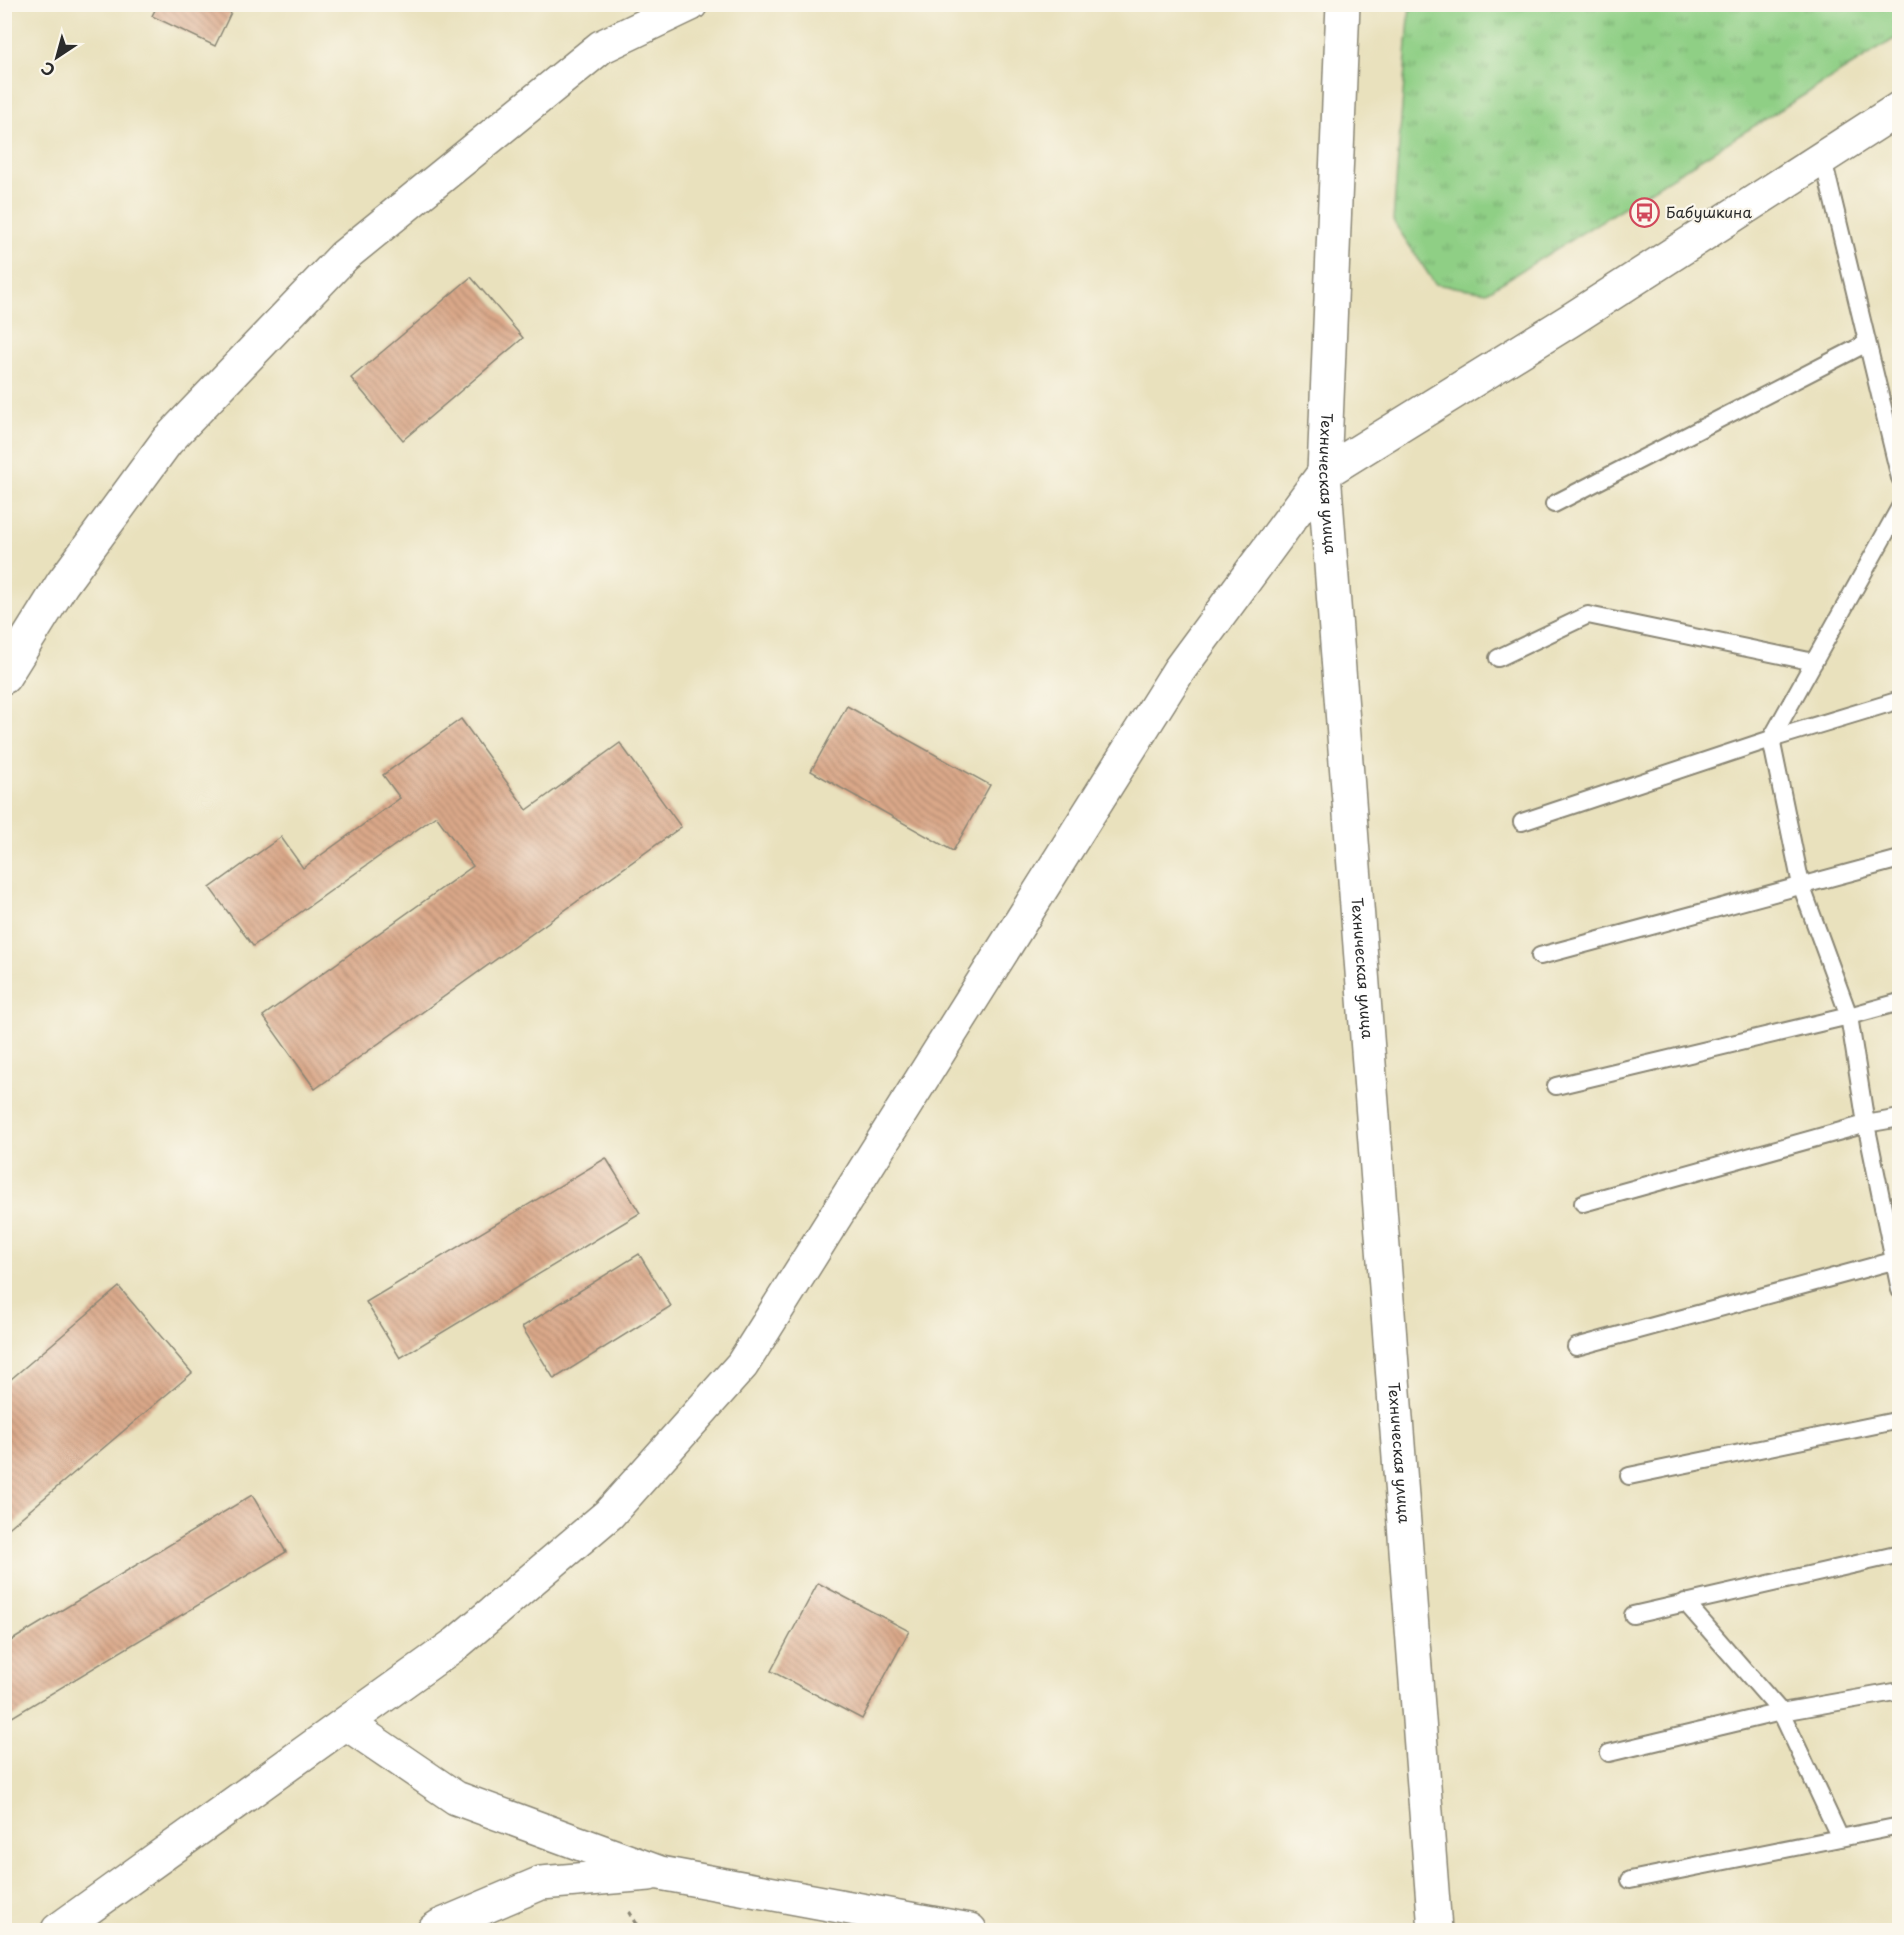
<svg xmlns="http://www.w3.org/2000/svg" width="1904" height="1935" viewBox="0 0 1904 1935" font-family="'Playpen Sans',sans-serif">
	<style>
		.grass { fill: url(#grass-tufts); stroke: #5d7d58; stroke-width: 1.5 }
		.building { fill: url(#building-back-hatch) }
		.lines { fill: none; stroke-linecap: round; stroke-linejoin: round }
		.service-casing { stroke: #8a8674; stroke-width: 20 }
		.tertiary-casing { stroke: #8a8674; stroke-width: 36 }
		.secondary-casing { stroke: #8a8674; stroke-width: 36 }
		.primary-casing { stroke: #8a8674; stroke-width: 36 }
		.path { stroke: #8a8674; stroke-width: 4; stroke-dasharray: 4.5 4.5; stroke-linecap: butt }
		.service { stroke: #fff; stroke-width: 16 }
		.tertiary { stroke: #fff; stroke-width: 33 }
		.secondary { stroke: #fff; stroke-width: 33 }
		.primary { stroke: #fff; stroke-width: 33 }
		.labels { text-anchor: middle; stroke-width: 4.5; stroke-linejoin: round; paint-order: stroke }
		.poi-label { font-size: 15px; fill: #2b2b2b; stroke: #fbf7ec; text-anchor: start }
		.street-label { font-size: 15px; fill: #2b2b2b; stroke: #fbf7ec }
	</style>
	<defs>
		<pattern id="grass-tufts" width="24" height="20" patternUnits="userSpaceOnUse" patternTransform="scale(1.5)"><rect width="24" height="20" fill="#8fcf85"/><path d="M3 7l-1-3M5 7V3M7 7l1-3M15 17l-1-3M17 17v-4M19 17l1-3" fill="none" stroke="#75a86d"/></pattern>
		<pattern id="building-back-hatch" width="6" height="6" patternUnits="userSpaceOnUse" patternTransform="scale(1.5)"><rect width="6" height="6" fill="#daa889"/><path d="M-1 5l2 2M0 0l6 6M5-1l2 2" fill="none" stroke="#b18970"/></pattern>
	</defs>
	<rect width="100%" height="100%" fill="#fbf7ec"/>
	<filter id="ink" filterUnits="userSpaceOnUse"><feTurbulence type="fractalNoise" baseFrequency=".0167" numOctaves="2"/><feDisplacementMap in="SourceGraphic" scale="12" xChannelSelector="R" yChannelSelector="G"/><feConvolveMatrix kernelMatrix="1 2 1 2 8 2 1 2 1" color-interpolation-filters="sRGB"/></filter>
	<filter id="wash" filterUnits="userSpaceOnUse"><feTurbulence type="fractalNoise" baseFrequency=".008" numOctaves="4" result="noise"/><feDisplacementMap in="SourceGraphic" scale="24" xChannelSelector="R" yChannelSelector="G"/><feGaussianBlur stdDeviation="1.35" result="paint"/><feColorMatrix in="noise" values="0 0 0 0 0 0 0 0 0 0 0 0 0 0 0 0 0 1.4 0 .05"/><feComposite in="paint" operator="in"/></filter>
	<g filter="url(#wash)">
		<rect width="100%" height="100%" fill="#e9e1bd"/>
		<path class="grass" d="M 1410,5 L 1899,5 L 1899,36 L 1487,292 L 1435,284 L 1393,221 Z"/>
		<g id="blocks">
			<path class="building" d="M 158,4 L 235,4 L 215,46 L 152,16 Z
				M 471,277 L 523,338 L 403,440 L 351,378 Z
				M 847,706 L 990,785 L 953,851 L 811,771 Z
				M 461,719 L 527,810 L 620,743 L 681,827 L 315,1089 L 263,1016 L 473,866 L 436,816 L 253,946 L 210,888 L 281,837 L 303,868 L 400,798 L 383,775 Z
				M 606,1158 L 640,1213 L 400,1358 L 366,1302 Z
				M 639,1254 L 671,1306 L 554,1379 L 522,1327 Z
				M 119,1287 L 192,1373 L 4,1532 L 4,1385 Z
				M 252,1495 L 286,1552 L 4,1722 L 4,1645 Z
				M 818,1583 L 909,1631 L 862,1719 L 771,1671 Z"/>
		</g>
	</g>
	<g filter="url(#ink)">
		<use href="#blocks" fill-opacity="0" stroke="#8a8674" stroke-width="1.5"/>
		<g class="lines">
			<defs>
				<path id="service" d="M 1823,159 L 1900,478
					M 1554,504 L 1867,343
					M 1900,507 L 1771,739 L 1801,885 L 1849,1016 L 1866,1124 L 1900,1290
					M 1498,658 L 1588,615 L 1814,662
					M 1522,822 L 1771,739 L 1900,700
					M 1540,956 L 1900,859
					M 1556,1086 L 1849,1016 L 1900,1002
					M 1583,1203 L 1866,1124 L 1900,1118
					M 1576,1347 L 1900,1259
					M 1629,1476 L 1900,1420
					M 1685,1602 L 1781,1712 L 1840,1838
					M 1633,1615 L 1900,1554
					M 1609,1753 L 1781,1712 L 1900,1691
					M 1630,1880 L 1900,1826"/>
				<path id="tertiary" d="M 346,1723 L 456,1798 L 660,1873 L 970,1930
					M 58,1930 L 457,1643 L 609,1514 L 742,1365 L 1179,670 L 1324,473 L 1569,321 L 1900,108
					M 434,1930 L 440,1926 L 541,1883 L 649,1874"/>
				<path id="secondary" d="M 4,677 L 62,584 L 167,441 L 344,256 L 601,47 L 691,4"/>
				<g id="primary">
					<path id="s1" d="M 1343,4 L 1324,473 L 1435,1930"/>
				</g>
			</defs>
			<use href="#service" class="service-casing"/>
			<use href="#tertiary" class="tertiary-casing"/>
			<use href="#secondary" class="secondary-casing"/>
			<use href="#primary" class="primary-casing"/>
			<path class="path" d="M 629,1912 L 640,1930"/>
			<use href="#service" class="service"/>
			<use href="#tertiary" class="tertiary"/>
			<use href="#secondary" class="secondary"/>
			<use href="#primary" class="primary"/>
		</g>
	</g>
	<defs>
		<symbol id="bus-ring" viewBox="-11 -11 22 22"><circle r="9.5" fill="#fbf7ec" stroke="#d1495b" stroke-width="1.5"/><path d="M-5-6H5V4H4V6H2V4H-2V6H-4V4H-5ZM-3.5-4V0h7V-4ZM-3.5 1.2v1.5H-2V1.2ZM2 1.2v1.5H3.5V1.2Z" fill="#d1495b"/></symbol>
	</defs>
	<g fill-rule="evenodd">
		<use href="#bus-ring" x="1628" y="196" width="33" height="33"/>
	</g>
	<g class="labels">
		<g class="poi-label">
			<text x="1666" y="218">Бабушкина</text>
		</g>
		<g class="street-label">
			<text dy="5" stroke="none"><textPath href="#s1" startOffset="480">Техническая улица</textPath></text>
			<text dy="5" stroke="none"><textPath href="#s1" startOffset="966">Техническая улица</textPath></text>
			<text dy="5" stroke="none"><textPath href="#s1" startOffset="1452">Техническая улица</textPath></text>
		</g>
	</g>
	<rect width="1904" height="1935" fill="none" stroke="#fbf7ec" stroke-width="24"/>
	<g transform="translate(57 57) rotate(216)" stroke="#fbf7ec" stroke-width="4.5" paint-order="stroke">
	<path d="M0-4.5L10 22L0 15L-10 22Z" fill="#2b2b2b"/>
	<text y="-9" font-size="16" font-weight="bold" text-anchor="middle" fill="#2b2b2b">С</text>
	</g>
</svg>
